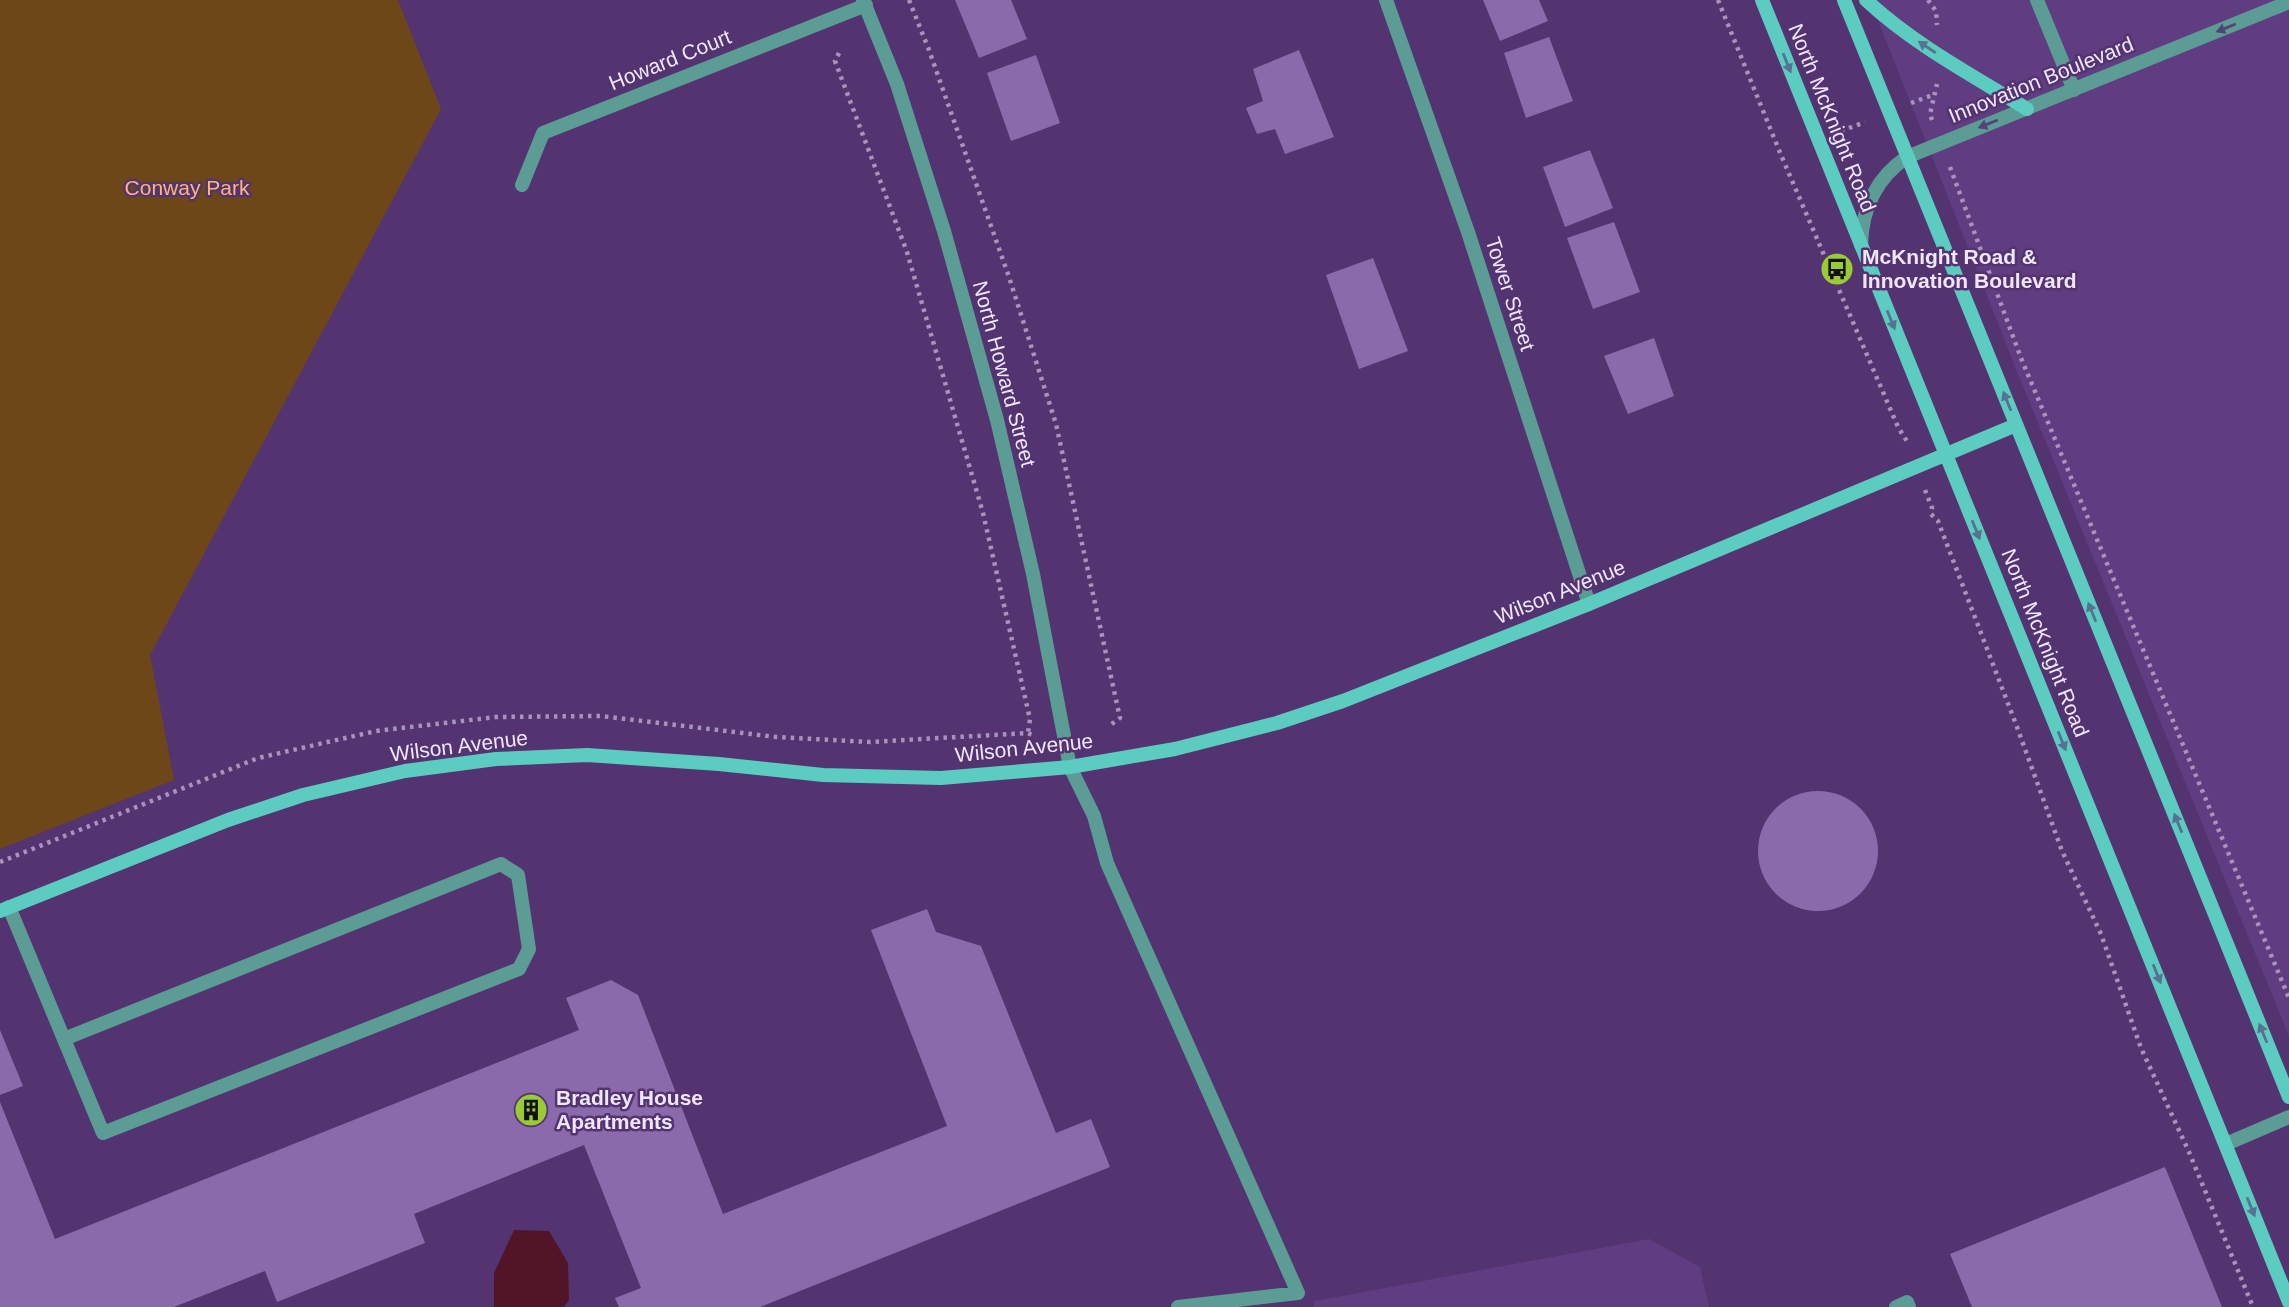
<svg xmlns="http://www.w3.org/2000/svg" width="2289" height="1307" viewBox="0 0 2289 1307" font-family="Helvetica,sans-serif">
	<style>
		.built { fill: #603c80 }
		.green { fill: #6e4719 }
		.water { fill: #521527 }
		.building { fill: #8a6aab }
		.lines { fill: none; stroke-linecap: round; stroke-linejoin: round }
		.path { stroke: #a793bb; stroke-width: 4.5; stroke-dasharray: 3.5 5; stroke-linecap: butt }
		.lane { stroke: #5b9c94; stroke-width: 14 }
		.street { stroke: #5b9c94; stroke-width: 14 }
		.secondary { stroke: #5dccc0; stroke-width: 14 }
		.oneway { fill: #544476 }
		.oneway2 { fill: #577191 }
		.labels { text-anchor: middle; stroke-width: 5; stroke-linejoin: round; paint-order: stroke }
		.street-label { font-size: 21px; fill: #f1e7fd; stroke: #533471 }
		.park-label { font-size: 21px; fill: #fdb76e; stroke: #533471 }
		.poi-label { font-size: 21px; font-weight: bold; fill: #f1e7fd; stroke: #533471; text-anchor: start }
	</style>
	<rect width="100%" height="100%" fill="#533471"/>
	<path class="built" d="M 1870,0 L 2289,0 L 2289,1036 L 2016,369 Z
		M 1649,1239 L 1700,1267 L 1709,1307 L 1314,1307 L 1315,1301 Z"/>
	<path class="green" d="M 0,0 L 398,0 L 441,109 L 150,655 L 174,780 L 0,849 Z"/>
	<path class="water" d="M 514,1230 L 549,1231 L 568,1263 L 569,1300 L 564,1307 L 494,1307 L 494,1273 Z"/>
	<path class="building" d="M 955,0 L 1011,0 L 1027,39 L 979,58 Z
		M 1483,0 L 1539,0 L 1548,21 L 1500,41 Z
		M 1549,37 L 1573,101 L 1526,118 L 1504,53 Z
		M 1299,50 L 1334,137 L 1285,154 L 1275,129 L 1257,134 L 1246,108 L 1263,101 L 1253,69 Z
		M 1036,55 L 1060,123 L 1011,141 L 987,73 Z
		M 1590,150 L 1613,208 L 1565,227 L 1543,167 Z
		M 1614,222 L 1640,292 L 1593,309 L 1567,238 Z
		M 1373,258 L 1408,351 L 1359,369 L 1326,275 Z
		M 1654,338 L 1674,396 L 1628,414 L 1604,356 Z
		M1758 851a60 60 0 1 1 120 0a60 60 0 1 1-120 0Z
		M 927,909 L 936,932 L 981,946 L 1056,1133 L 1091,1119 L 1110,1167 L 760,1307 L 619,1307 L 615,1298 L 641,1288 L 584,1145 L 414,1214 L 425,1243 L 277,1302 L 265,1271 L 174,1307 L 0,1307 L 0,1102 L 55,1239 L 579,1030 L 566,998 L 611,980 L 638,995 L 723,1214 L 947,1126 L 871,930 Z
		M 0,1030 L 23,1086 L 0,1095 Z
		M 2165,1167 L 2222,1307 L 1972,1307 L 1950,1254 Z"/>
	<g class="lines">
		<path class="path" d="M 909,0 L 929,50 L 1009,277 L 1056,424 L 1120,718 L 1109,726
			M 1718,0 L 1781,155 L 1898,427 L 1908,443
			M 1928,0 L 1936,11 L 1937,25
			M 839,53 L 835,61 L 907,252 L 983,513 L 1030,719 L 1028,733
			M 1911,103 L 1935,94
			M 1932,120 L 1930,114 L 1937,84
			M 1841,131 L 1865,122
			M 1950,167 L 2021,358 L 2289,998
			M 1925,490 L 1932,508 L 1931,514 L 1938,521 L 2017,727 L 2062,851 L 2101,934 L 2141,1048 L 2189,1152 L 2253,1307
			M 0,862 L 258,758 L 376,731 L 496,717 L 601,716 L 776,737 L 870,742 L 1028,733 L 1036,737"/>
		<path class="lane" d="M 1070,767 L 1094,816 L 1107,863 L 1298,1293 L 1178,1307
			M 9,907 L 103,1133 L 519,969 L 529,949 L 518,875 L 501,864 L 64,1039
			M 1896,1307 L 1907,1302 L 1909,1307"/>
		<path class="street" d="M 863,0 L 897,84 L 944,231 L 997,420 L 1033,574 L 1070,767
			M 1386,0 L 1468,232 L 1589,604
			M 2037,0 L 2074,90
			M 522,185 L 543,133 L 866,5
			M 1861,245 C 1862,209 1876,178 1907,157 L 2289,2
			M 2226,1144 L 2289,1117"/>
		<path class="secondary" d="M 1762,0 L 2289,1302
			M 1844,0 L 2289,1097
			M 1866,0 C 1913,44 1972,75 2027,109
			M 0,911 L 228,820 L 303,795 L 405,771 L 496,759 L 587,755 L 719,764 L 823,775 L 941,778 L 1070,767 L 1175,749 L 1277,723 L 1343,701 L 1589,604 L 2016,425"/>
	</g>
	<defs><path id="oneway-solid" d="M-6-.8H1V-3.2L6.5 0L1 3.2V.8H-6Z" transform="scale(1.75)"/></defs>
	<g class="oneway">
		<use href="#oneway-solid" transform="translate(2226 28) rotate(158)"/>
		<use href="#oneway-solid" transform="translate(1988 124) rotate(158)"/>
	</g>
	<g class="oneway2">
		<use href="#oneway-solid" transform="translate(1927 47) rotate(-146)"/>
		<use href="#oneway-solid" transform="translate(1787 63) rotate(68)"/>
		<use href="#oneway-solid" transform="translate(1891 320) rotate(68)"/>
		<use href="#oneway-solid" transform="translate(2007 401) rotate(-112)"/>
		<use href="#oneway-solid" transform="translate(1976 530) rotate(68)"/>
		<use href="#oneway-solid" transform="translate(2092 612) rotate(-112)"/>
		<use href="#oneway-solid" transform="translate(2062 741) rotate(68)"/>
		<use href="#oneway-solid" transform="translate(2178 823) rotate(-112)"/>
		<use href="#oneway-solid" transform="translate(2157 974) rotate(68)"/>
		<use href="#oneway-solid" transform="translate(2263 1033) rotate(-112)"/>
		<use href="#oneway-solid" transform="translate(2251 1207) rotate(68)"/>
	</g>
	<defs>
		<symbol id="bus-disc" viewBox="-11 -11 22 22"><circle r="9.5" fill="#9acb34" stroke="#533471"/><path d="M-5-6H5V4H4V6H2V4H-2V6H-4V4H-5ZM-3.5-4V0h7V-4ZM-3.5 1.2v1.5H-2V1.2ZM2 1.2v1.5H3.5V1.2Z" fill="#111"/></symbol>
		<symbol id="building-disc" viewBox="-11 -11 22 22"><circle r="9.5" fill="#9acb34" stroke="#533471"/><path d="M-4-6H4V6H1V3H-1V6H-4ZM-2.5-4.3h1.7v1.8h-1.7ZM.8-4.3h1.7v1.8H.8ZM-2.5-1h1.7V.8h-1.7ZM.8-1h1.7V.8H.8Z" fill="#111"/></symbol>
	</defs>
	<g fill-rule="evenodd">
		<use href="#bus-disc" x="1818" y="250" width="38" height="38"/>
		<use href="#building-disc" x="512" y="1091" width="38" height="38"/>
	</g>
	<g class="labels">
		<g class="street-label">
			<text transform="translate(670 60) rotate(-22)" y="7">Howard Court</text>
			<text transform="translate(2041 80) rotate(-22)" y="7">Innovation Boulevard</text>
			<text transform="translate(1832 118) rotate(68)" y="7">North McKnight Road</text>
			<text transform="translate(1510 294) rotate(72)" y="7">Tower Street</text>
			<text transform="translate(1004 374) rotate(75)" y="7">North Howard Street</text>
			<text transform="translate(1560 592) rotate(-22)" y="7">Wilson Avenue</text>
			<text transform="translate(2045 643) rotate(68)" y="7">North McKnight Road</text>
			<text transform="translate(459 746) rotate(-7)" y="7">Wilson Avenue</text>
			<text transform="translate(1024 748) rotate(-6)" y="7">Wilson Avenue</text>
		</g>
		<g class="park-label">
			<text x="187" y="195">Conway Park</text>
		</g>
		<g class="poi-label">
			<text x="1862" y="264">McKnight Road &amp;<tspan x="1862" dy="24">Innovation Boulevard</tspan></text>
			<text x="556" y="1105">Bradley House<tspan x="556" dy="24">Apartments</tspan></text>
		</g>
	</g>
</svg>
